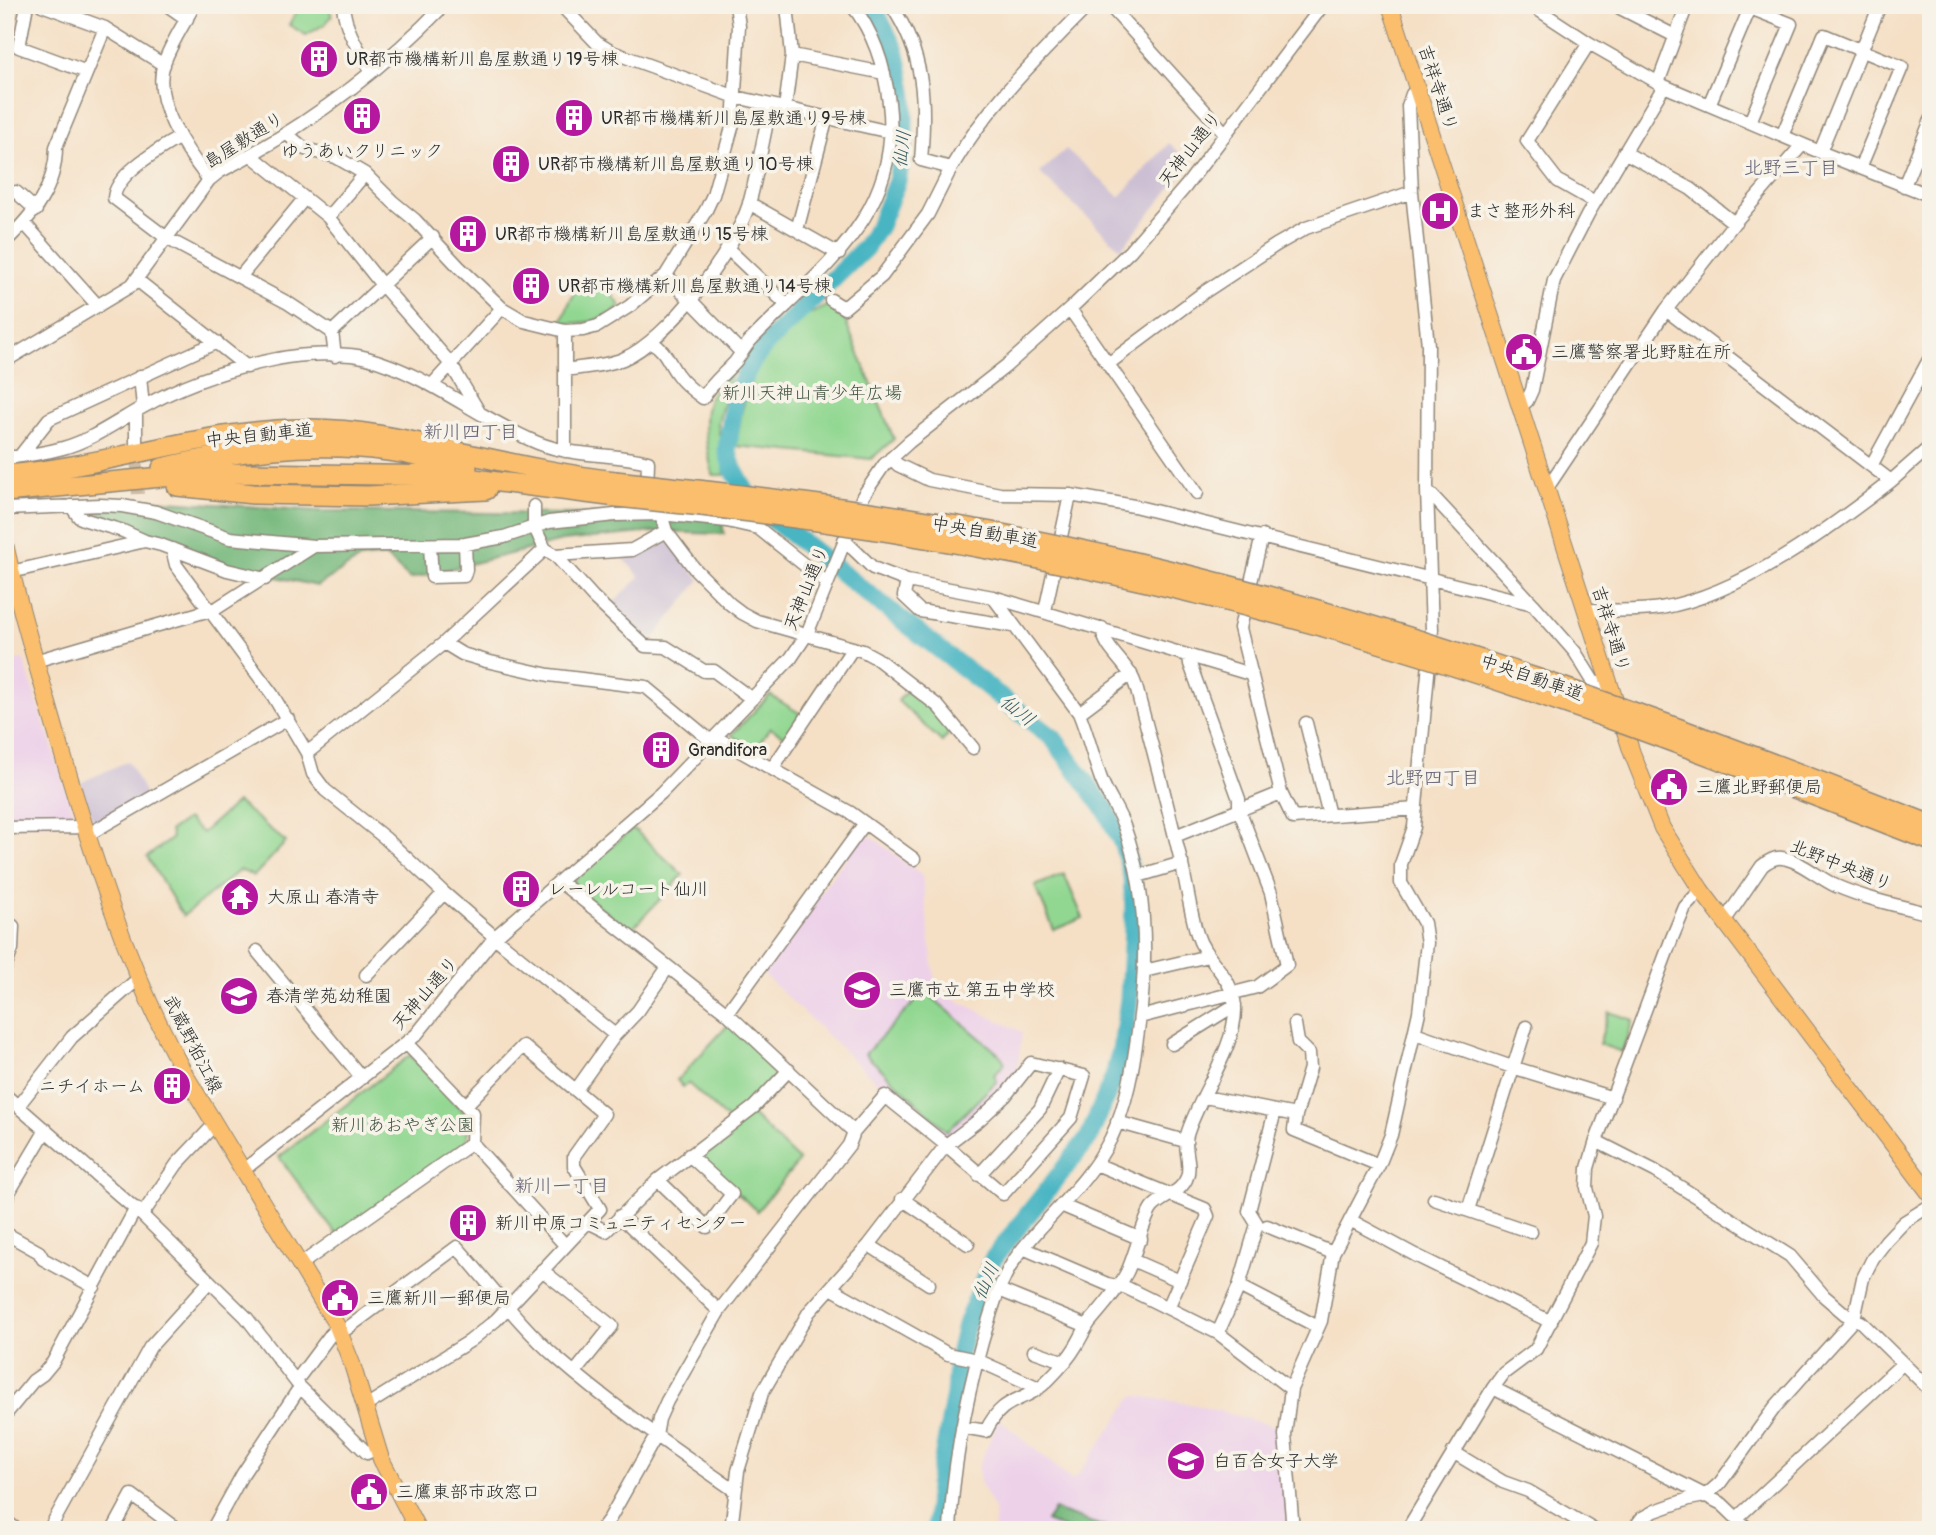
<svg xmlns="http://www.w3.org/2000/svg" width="1936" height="1535" viewBox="0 0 1936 1535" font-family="Pangolin,'Klee One',sans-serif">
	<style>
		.built { fill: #edd1e9 }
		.industrial { fill: #ccbfd4 }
		.green { fill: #91d791; stroke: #5e815e; stroke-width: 2 }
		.forest { fill: #74b87b; stroke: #507253; stroke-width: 2 }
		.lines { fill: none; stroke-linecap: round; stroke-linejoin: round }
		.river { stroke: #48b5c3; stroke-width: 19 }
		.minor-tunnel { stroke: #cdbca7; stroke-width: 12; stroke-dasharray: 12 6; stroke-linecap: butt }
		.minor-casing { stroke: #908678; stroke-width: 15 }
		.major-casing { stroke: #908678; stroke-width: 18 }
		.highway-casing { stroke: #908678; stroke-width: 22 }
		.minor { stroke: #fff; stroke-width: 12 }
		.major { stroke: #fabe6d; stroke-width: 16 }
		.highway { stroke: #fabe6d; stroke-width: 19 }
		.highway-bridge-casing { stroke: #908678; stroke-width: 22; stroke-linecap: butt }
		.highway-bridge { stroke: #fabe6d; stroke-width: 19 }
		.labels { text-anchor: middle; stroke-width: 7; stroke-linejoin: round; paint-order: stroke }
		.poi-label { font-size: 18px; fill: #2b2b2b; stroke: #f7f3e8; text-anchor: start }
		.street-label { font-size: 18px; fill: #2b2b2b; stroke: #f7f3e8 }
		.park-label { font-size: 18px; fill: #445644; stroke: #f7f3e8 }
		.water-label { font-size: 19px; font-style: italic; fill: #355b60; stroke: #f7f3e8 }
		.neighbourhood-label { font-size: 19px; fill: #615c70; stroke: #f7f3e8 }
	</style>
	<rect width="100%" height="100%" fill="#f7f3e8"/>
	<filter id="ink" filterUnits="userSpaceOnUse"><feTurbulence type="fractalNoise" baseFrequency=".0143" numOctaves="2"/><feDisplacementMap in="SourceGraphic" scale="14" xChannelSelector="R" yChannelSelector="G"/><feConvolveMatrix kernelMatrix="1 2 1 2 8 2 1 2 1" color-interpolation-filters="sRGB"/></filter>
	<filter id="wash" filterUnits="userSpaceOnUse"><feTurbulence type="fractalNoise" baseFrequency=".00686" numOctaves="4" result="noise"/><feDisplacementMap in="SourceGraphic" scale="28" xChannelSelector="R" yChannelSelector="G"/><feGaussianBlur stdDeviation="1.57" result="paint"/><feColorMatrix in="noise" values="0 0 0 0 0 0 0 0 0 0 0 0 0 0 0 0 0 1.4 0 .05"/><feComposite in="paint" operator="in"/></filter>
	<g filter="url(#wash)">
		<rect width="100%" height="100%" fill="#f5e0c6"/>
		<path class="built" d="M 23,659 L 77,823 L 5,824 L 5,662 Z
			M 871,836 L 922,875 L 935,983 L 952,998 L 1022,1032 L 1017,1072 L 1000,1093 L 975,1116 L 946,1138 L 918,1107 L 913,1112 L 885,1090 L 763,974 L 787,943 L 791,934 L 795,934 L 801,927 L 800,921 L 861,837 Z
			M 1134,1395 L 1196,1405 L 1282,1428 L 1289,1530 L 995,1530 L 994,1510 L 980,1482 L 978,1467 L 999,1419 L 1071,1479 L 1076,1478 Z"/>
		<path class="industrial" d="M 1169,143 L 1191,163 L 1121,249 L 1040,173 L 1066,149 L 1120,197 Z
			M 669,542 L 700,580 L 653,639 L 641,636 L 610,606 L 640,577 L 624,559 L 625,555 L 638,556 Z
			M 128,761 L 147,798 L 95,826 L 80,783 Z"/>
		<path class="green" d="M 300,5 L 328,5 L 332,16 L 325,24 L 306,35 L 289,25 Z
			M 606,285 L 621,307 C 599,322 587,324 561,323 C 574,293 571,287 606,285 Z
			M 837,301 L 894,439 L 871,459 L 736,446 L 742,410 L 758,361 L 802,318 Z
			M 732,371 L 718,423 L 725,475 L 713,475 C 708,454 701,423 708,402 C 711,391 725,379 732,371 Z
			M 907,690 L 935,713 L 951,731 L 942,742 L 898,701 Z
			M 770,695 L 801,714 L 786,737 L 770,728 L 755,749 L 731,735 Z
			M 237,802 L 286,842 L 254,876 L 240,870 L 183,916 L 147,857 L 172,838 L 170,831 L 187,819 L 202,833 Z
			M 631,830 L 635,830 L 683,875 L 630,931 L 575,887 L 574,878 Z
			M 1064,874 L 1083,918 L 1054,930 L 1035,886 Z
			M 925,991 L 1001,1056 L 1005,1063 L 994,1075 L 997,1081 L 947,1131 L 865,1054 Z
			M 1609,1012 L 1633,1020 L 1622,1052 L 1599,1044 Z
			M 730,1023 L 782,1070 L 782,1074 L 730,1122 L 688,1083 L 683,1087 L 677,1080 Z
			M 410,1055 L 469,1117 L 467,1141 L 336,1234 L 279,1157 Z
			M 751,1114 L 799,1161 L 757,1211 L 698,1157 L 698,1153 Z"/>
		<path class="forest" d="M 151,500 L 320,511 L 721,516 L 724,534 L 653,532 L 562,541 L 410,579 L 385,556 L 360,559 L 317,586 L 240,569 L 95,512 Z
			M 1054,1510 L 1114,1530 L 1068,1530 L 1046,1521 Z"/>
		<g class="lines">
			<path class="river" d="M 872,5 L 896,53 L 904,97 L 904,143 L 897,181 L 879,226 L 865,248 L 765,345 L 751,363 L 735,396 L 727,450 L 733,469 L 752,503 L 1053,738 L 1106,810 L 1123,844 L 1132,875 L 1134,910 L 1129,999 L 1123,1041 L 1114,1077 L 1089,1137 L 993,1259 L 966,1325 L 957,1364 L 955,1394 L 938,1487 L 936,1530"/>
		</g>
	</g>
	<g filter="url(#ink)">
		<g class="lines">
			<path class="minor-tunnel" d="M 136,446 L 138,498"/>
			<defs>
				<path id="minor" d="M 27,5 L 19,47 L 87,72
					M 42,5 L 105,28 L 164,65
					M 167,5 L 187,19
					M 194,5 C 184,24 171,43 164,63 C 151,101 187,152 209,180
					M 343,5 C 345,30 359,50 371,71
					M 561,5 L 597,43 L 612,52 L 736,97 L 890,132
					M 891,5 C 925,55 926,102 921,160 L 951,168 C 987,106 1039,56 1089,5
					M 1109,5 L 1225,133
					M 1531,5 L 1589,43 L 1664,86 L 1820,152 L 1931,196
					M 1621,5 L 1620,8 L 1675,36
					M 1589,43 L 1527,141 L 1558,181 L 1595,202
					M 792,55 L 884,73
					M 1658,83 L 1687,5
					M 1709,105 L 1750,8 L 1791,24 L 1750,122
					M 785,108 L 792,55 L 787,5
					M 287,134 L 305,149 L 336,157 L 365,174 L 393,202 L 415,220 L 459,267 L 502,308 L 524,321 L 565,331 L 583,330 L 598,326 L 630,306 L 666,275 L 706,210 L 713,195 L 733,124 L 739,26 L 736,5
					M 1782,136 L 1824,35 L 1902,67 L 1860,168
					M 178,138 C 159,150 116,173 114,198 L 168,239 L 288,303 L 332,332
					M 1624,152 L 1691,189 L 1734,223
					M 1820,152 L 1880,5
					M 251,155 L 328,217 L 382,285 L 450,363 L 479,412
					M 1904,186 L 1931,120
					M 16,192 L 36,210
					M 749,203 L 839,254
					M 328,217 L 365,174
					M 25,224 L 98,306
					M 797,230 L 827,117
					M 5,242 C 33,215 56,188 56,147 L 105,28
					M 727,248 L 787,305
					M 666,275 L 741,352
					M 240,277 L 304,199
					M 137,280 L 247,367
					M 831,300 L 844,308 L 882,276 L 928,214 L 951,168
					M 1070,309 L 1197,493
					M 651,342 C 666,350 668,362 677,374 C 684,384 693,391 703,398 C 713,382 723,375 735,362 C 740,356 744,348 750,341 C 818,271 903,215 889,103 C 885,68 874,33 852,5
					M 335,356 L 332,332 L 433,237
					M 5,361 L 132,285 L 209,180 L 219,172 C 302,129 379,73 444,5
					M 1108,364 L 1203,293 L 1276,245 L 1306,228 L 1412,192
					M 565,370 C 583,367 606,366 623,359 C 669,339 734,251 749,204 C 758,172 763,137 771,105
					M 140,376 L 143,407
					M 432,385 L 502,308
					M 1519,408 L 1527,401 L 1532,390 L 1554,280 L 1588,214 L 1664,86
					M 136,412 L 136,442
					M 565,451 L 565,331
					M 20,456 L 49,419 L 217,342
					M 5,458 C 24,456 45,453 63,448 C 92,440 116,422 143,407 C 183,384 232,368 277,359 C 298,354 347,352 367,358 C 429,375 479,419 538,443 C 573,457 612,453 648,462 L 647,491
					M 891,458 L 898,465 L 929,480 L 1000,494 L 1070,495 L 1134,506 L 1533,604
					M 1871,466 L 1931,356
					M 1891,481 L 1931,446
					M 1547,488 L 1666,310 L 1734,223 L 1802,145
					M 1427,490 L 1533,604 L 1575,652 L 1593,681 L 1609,687
					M 71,506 L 79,517 L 86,520 L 123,531 L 145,541 L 161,545 L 227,570 L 265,579
					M 534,506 L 534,526 L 545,549 L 555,555 L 593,597 L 645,646 L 666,647 L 704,671 L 714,671 L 752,699
					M 5,509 L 100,505 L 122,506 L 156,512 L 230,538 L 314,546 L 465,544 L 504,537 L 549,522 L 615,515 L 661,514 L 727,521 L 758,528 L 827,583
					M 661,514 L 666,531 L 694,568 L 730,604 L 742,613 L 757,621 L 863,651 L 876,658 L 938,706 L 973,748
					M 1262,536 L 1240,628 L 1281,793 L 1293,818 L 1416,809
					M 844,540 L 873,568 L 907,581 L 993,597 L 1250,674
					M 430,546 L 432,577 L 464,576 L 466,570 L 465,544
					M 172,549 L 176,565 L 272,694 L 307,753 L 313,774 L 325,790 L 385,838 L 444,893 L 504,945 L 615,1035
					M 555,555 L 632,550 L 666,531
					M 11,572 L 145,541
					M 907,581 L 904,596 L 920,611 L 1013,626
					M 1585,610 C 1610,610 1636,612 1661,608 C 1741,594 1828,530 1891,481 L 1666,310
					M 1045,611 L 1070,495
					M 444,643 L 462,654 L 486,661 L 549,675 L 646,687 L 711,741
					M 35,661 L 217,608 L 314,546
					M 1079,713 L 1131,674
					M 1306,723 L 1329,815
					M 715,737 L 851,813 L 914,859
					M 307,753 L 444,643 L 545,549
					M 772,769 L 853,648
					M 5,828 L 84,827
					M 87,835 L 288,719
					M 1175,836 L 1281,793
					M 1138,876 L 1182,863
					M 560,882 L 727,1013 L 854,1132
					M 1725,920 L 1762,866 C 1768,861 1775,857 1782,858 C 1798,859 1820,879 1836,886 C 1866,899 1899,906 1931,914
					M 5,925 L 13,926 L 12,949 L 5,968
					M 257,951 L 362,1078
					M 1144,971 L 1208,956
					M 366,975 L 444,893
					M 727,1013 L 865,823
					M 1140,1017 L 1257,987 L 1287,965 L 1271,893 L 1239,809 L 1239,799 L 1190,664 L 1189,656
					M 1295,1024 L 1298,1042 L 1309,1053 L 1310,1068 L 1296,1115 L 1294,1130 L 1379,1165
					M 1415,1033 L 1512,1067 L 1613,1098
					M 406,1043 L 473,1113 L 472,1143 L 565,1245
					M 1172,1044 L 1235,1005
					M 576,1090 L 615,1035 L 638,1011 L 668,967
					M 5,1095 L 142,1215 L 246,1317 L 300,1387 L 367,1453 L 377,1448
					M 1205,1097 L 1296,1115
					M 18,1106 L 72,1037 L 139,978
					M 1117,1122 L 1185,1141
					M 1596,1141 L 1655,1171 L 1790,1256 L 1824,1296 L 1845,1314 L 1861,1322 L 1931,1391
					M 1096,1164 L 1205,1209 L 1208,1216 L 1168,1308
					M 242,1171 L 416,1035 L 495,937 L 661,793 L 791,658 L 807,634 L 863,496 L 884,465 L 909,442 L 1006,366 L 1070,309 L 1130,251 L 1186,186 L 1323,5
					M 979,1175 L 1040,1109 L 1059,1069
					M 658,1180 L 707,1227 L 732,1194 L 689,1155
					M 902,1199 L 968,1244
					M 1434,1199 L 1531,1232
					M 1063,1206 L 1141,1239
					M 5,1207 L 8,1194 L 46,1130
					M 1468,1210 L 1526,1027
					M 142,1215 L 177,1164 L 214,1125
					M 620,1216 L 719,1311
					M 1350,1220 L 1415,1255 L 1551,1322
					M 588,1222 L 606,1231 L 658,1180 L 754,1107 L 789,1070
					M 1267,1226 L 1333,1253
					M 5,1233 L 39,1252 L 43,1259 L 94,1287
					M 869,1245 L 929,1284
					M 1023,1248 L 1107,1284 L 1127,1288 L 1218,1333 L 1291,1389
					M 1132,1260 L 1180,1281
					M 301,1264 L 472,1143
					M 542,1270 L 612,1326 L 575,1372
					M 1239,1286 L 1318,1327
					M 831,1288 L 948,1354 L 977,1360 L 1039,1388
					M 999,1290 L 1087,1326
					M 341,1333 L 457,1247 C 490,1284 519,1325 557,1358 C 613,1407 674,1448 734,1490
					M 1218,1333 L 1239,1286 L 1257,1224 L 1249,1211 L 1275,1111
					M 1034,1351 L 1065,1362
					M 296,1381 L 337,1326
					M 1493,1388 L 1722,1504 L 1749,1530
					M 364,1407 L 470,1341 L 496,1320 L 600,1209 L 574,1166 L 574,1156 L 604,1114 L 523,1046 L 466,1105
					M 5,1415 L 33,1381 L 43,1374 L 53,1362 L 136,1208
					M 962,1427 L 986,1431 C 1004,1393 1024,1405 1049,1379 C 1059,1369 1069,1358 1076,1346 C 1080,1339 1084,1331 1089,1323 C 1102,1307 1117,1292 1127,1272 C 1135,1256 1143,1220 1152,1208 C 1162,1196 1182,1193 1187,1177 C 1192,1163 1183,1149 1187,1135 C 1198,1097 1236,1048 1235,1008 C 1233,974 1206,963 1197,934 C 1190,912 1187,885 1181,861 C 1168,808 1155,755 1140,702 C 1138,694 1136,684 1132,677 C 1123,660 1104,648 1102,628
					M 1453,1452 L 1503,1482 L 1528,1491 L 1594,1530
					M 1737,1518 L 1902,1364
					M 5,1520 L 17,1530
					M 49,1530 L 150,1347 L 209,1282
					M 113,1530 L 132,1495 L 179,1530
					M 212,1530 L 242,1475 L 300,1387
					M 601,1530 L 610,1518 L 656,1436 L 659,1419 L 667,1401 L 719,1311 L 849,1145 L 854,1132 L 885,1096 L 946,1145 L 1003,1194 L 1071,1118 L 1084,1076 L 1031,1063 L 1005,1096 L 979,1120 L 946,1145 L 869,1245 L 809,1312 L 762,1393 L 738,1471 L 731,1530
					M 950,1530 C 953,1466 965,1404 982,1342 C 991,1313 998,1284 1015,1259 C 1045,1216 1086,1188 1111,1138 C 1127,1104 1133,1068 1138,1031 C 1148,962 1148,892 1124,826 C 1118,810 1107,795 1101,779 C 1093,757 1088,735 1079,713 L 993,597
					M 1293,1530 L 1285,1435 L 1291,1389 L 1321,1321 L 1333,1253 L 1379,1165 L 1391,1135 L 1419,1012 L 1427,943 L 1424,923 L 1401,883 L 1401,864 L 1414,827 L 1432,630 L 1427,490 L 1428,345 L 1412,192 L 1408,106 L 1412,94 L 1419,90
					M 1407,1530 L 1493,1388 L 1504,1373 L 1536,1349 L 1591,1243 L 1594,1216 L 1587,1188 L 1588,1168 L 1596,1141 L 1672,938 L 1685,907 L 1701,890
					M 1633,1530 L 1642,1518 L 1655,1511 L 1689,1499 L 1705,1496 L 1720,1483 L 1775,1407 L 1854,1319 L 1863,1278 L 1873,1258 L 1886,1241 L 1904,1222 L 1931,1205"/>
				<path id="major" d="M 1390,5 L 1632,753 L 1662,828 L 1701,890 L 1931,1195
					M 5,544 C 19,609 39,671 57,735 C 91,851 128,972 187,1078 L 337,1326 L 352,1364 L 381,1459 L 418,1530"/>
				<path id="highway" d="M 162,468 C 237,450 311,441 388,451 C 415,454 441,462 467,468
					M 5,475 C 106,467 204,429 305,429 C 360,428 411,441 463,453 C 514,464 564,475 615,481
					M 177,486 L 253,494 L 368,496 L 486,490
					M 5,492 L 172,476 L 244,473 L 451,476 L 617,497"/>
			</defs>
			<use href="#minor" class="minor-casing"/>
			<use href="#major" class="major-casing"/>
			<use href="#highway" class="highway-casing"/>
			<use href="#minor" class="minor"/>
			<use href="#major" class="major"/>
			<use href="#highway" class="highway"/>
			<defs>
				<path id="highway-bridge" d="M 615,481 C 788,499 961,521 1130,561 C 1405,625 1669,721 1931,825
					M 617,497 C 854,520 1088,561 1317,625 C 1526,683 1729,762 1931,841"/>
			</defs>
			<use href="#highway-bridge" class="highway-bridge-casing"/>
			<use href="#highway-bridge" class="highway-bridge"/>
		</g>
	</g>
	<defs>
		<symbol id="building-disc" viewBox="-11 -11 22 22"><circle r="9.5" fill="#b5179e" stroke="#f7f3e8"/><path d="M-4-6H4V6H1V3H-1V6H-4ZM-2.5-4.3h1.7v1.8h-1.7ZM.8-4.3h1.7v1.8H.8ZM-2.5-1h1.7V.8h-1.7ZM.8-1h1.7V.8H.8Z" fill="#fff"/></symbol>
		<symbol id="hospital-disc" viewBox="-11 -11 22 22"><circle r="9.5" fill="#b5179e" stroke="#f7f3e8"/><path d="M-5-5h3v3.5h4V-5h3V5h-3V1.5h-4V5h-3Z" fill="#fff"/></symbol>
		<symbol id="civic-disc" viewBox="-11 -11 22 22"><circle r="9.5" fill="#b5179e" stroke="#f7f3e8"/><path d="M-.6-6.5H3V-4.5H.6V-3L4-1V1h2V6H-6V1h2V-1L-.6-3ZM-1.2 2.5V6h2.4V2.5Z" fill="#fff"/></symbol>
		<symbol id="temple-disc" viewBox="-11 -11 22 22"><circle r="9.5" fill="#b5179e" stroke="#f7f3e8"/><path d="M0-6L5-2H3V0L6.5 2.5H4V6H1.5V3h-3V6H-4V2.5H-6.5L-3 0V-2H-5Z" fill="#fff"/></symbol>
		<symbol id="school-disc" viewBox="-11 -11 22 22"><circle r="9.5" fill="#b5179e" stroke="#f7f3e8"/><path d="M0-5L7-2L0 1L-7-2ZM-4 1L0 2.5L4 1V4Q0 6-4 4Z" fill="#fff"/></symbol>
		<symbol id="university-disc" viewBox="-11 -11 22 22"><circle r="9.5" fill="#b5179e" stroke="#f7f3e8"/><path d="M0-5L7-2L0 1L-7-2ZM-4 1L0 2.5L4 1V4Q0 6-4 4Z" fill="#fff"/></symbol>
	</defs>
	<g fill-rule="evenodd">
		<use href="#building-disc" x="297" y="37" width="44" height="44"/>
		<use href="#building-disc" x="340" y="94" width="44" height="44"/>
		<use href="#building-disc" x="552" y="96" width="44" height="44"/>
		<use href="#building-disc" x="489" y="142" width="44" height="44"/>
		<use href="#hospital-disc" x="1418" y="189" width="44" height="44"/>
		<use href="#building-disc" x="446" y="212" width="44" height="44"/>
		<use href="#building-disc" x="509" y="264" width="44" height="44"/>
		<use href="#civic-disc" x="1502" y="330" width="44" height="44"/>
		<use href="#building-disc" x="639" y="728" width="44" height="44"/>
		<use href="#civic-disc" x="1647" y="765" width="44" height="44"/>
		<use href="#building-disc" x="499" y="867" width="44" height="44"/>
		<use href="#temple-disc" x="218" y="875" width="44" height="44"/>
		<use href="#school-disc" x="840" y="968" width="44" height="44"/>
		<use href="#school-disc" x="217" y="974" width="44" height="44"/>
		<use href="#building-disc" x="150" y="1064" width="44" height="44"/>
		<use href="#building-disc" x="446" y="1201" width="44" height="44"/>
		<use href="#civic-disc" x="318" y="1276" width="44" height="44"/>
		<use href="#university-disc" x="1164" y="1439" width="44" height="44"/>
		<use href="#civic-disc" x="347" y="1470" width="44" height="44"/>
	</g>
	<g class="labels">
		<g class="poi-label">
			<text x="346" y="65">UR都市機構新川島屋敷通り19号棟</text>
			<text x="601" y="124">UR都市機構新川島屋敷通り9号棟</text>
			<text x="362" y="157" text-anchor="middle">ゆうあいクリニック</text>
			<text x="538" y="170">UR都市機構新川島屋敷通り10号棟</text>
			<text x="1467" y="217">まさ整形外科</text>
			<text x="495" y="240">UR都市機構新川島屋敷通り15号棟</text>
			<text x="558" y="292">UR都市機構新川島屋敷通り14号棟</text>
			<text x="1551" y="358">三鷹警察署北野駐在所</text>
			<text x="688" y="756">Grandifora</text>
			<text x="1696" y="793">三鷹北野郵便局</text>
			<text x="548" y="895">レーレルコート仙川</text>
			<text x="267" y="903">大原山 春清寺</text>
			<text x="889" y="996">三鷹市立 第五中学校</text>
			<text x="266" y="1002">春清学苑幼稚園</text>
			<text x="145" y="1092" text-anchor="end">ニチイホーム</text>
			<text x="495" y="1229">新川中原コミュニティセンター</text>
			<text x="367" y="1304">三鷹新川一郵便局</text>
			<text x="1213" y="1467">白百合女子大学</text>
			<text x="396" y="1498">三鷹東部市政窓口</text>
		</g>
		<g class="street-label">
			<text transform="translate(1438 88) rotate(72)" y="6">吉祥寺通り</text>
			<text transform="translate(244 140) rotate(-32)" y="6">島屋敷通り</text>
			<text transform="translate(1190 149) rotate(-52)" y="6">天神山通り</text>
			<text transform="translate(259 435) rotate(-6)" y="6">中央自動車道</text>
			<text transform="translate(985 532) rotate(10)" y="6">中央自動車道</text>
			<text transform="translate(806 588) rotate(-68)" y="6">天神山通り</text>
			<text transform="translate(1611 629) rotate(73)" y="6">吉祥寺通り</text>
			<text transform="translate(1532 677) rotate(19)" y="6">中央自動車道</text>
			<text transform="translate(1841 865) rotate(22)" y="6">北野中央通り</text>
			<text transform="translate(425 993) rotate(-49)" y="6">天神山通り</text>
			<text transform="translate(193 1044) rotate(63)" y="6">武蔵野狛江線</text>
		</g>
		<g class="park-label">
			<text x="812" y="399">新川天神山青少年広場</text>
			<text x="403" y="1131">新川あおやぎ公園</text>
		</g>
		<g class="water-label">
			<text transform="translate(901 149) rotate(-83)" y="7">仙川</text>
			<text transform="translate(1018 710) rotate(38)" y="7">仙川</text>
			<text transform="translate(985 1281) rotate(-66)" y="7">仙川</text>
		</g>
		<g class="neighbourhood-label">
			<text x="1791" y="174">北野三丁目</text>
			<text x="471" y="438">新川四丁目</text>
			<text x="1433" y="784">北野四丁目</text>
			<text x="562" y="1192">新川一丁目</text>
		</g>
	</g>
	<rect width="1936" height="1535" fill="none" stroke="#f7f3e8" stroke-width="28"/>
</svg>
